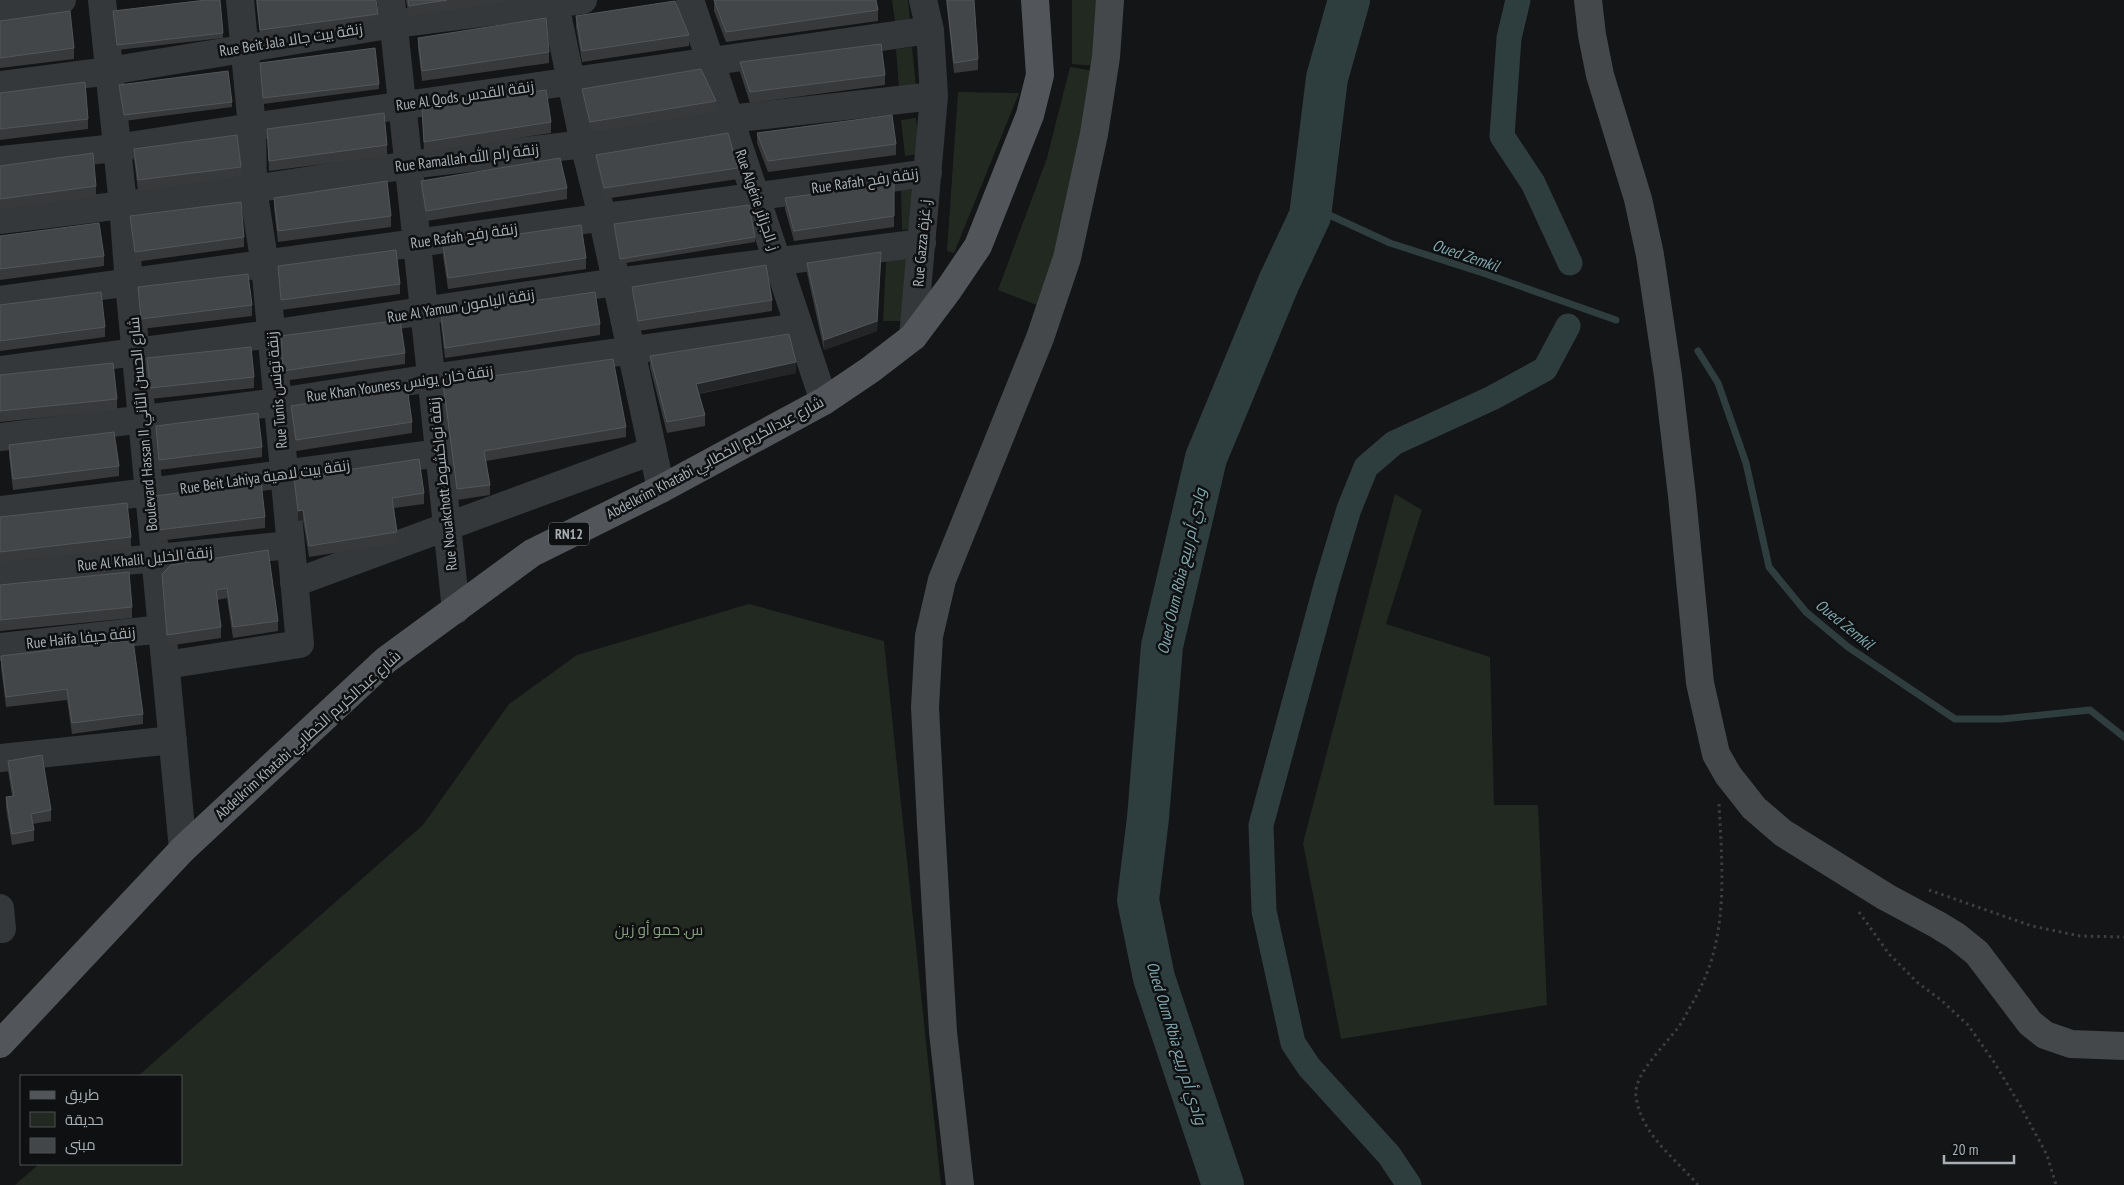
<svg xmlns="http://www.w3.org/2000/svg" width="2124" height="1185" viewBox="0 0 2124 1185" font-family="'PT Sans Narrow',Cairo,sans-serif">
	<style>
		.green { fill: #222921 }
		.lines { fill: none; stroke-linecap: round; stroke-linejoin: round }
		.stream { stroke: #2e3d3e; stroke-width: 7 }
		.canal { stroke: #2e3d3e; stroke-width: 25 }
		.river { stroke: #2e3d3e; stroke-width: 42 }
		.path { stroke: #3c3f42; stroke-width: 3; stroke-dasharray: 2.5 4; stroke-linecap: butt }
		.street { stroke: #35383b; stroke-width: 28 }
		.secondary { stroke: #44484b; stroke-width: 28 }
		.primary { stroke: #52565a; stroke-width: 28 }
		.wall { fill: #37393b }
		.shaded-wall { fill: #242527 }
		.building { fill: #434648; stroke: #53565a }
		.labels { text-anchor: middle; stroke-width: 5; stroke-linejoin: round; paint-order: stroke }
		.shield { fill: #0f1011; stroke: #798084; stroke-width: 1 }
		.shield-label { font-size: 14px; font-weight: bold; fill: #a7b0b6 }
		.street-label { font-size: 15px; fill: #a7b0b6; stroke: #0f1011 }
		.park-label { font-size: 15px; fill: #87a07e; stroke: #0f1011 }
		.water-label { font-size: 16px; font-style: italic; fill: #7fa9af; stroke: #0f1011 }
	</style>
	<rect width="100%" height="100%" fill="#141516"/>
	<path class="green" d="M 892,0 L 908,0 L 910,20 L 895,22 Z
		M 1072,0 L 1097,0 L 1095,66 L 1072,64 Z
		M 912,47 L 916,87 L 899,89 L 896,49 Z
		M 1070,67 L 1094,71 L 1042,307 L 998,290 L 1047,158 Z
		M 958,92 L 1019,93 L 954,253 L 947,251 Z
		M 916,118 L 920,154 L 905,156 L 901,120 Z
		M 901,190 L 915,190 L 916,229 L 902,230 Z
		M 909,259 L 906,321 L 883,321 L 886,261 Z
		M 1395,494 L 1422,510 L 1386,624 L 1490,657 L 1494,805 L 1538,805 L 1547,1005 L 1341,1039 L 1303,843 Z
		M 749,604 L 884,641 L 941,1185 L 15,1185 L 39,1164 L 181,1164 L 181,1076 L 138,1076 L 423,825 L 509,704 L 577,655 Z"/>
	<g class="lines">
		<path class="stream" d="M 1310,216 L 1325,213 L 1390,243 L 1486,274 L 1616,320
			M 1698,351 L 1718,383 L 1746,463 L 1769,567 L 1806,612 L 1848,647 L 1955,719 L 2002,719 L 2090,710 L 2124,737"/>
		<path class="canal" d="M 1518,0 L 1509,38 L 1502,136 L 1533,183 L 1570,263
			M 1409,1185 L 1389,1155 L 1309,1067 L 1293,1043 L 1264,911 L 1261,825 L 1327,582 L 1349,509 L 1366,467 L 1394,443 L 1492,398 L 1545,369 L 1568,326"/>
		<path class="river" d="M 1223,1185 L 1154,978 L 1138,900 L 1148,818 L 1162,646 L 1206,458 L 1279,282 L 1310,216 L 1327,78 L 1349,0"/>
		<path class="path" d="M 1929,890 L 2032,926 L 2080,936 L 2124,937
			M 1859,912 L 1889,954 L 1918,983 L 1941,1000 L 1968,1025 L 1994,1062 L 2021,1107 L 2047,1155 L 2056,1185
			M 1698,1185 C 1675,1158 1641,1135 1636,1096 C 1633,1072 1671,1041 1683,1020 C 1690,1007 1698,994 1704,980 C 1728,926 1722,862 1719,804"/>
		<path class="street" d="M 102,0 L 123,205 L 129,283 L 183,849
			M 391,0 L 456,610
			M 690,0 L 824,401
			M 555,4 L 584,144 L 602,216 L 661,489
			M 0,8 L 62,0
			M 0,85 L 109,71 L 394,24 L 583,0
			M 0,160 L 116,148 L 252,127 L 930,30
			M 0,220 L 253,189 L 409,165 L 584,144 L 729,119 L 934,96
			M 0,300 L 928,173
			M 913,337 L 934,96 L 930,30 L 923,0
			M 0,370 L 271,334 L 616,282 L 922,243
			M 0,437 L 278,402 L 431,378 L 799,327
			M 0,510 L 149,492 L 440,453
			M 0,573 L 291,545
			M 294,583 L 652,451
			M 0,647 L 162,629
			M 166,665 L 300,644 L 265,265 L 253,189 L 252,127 L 240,0
			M 0,758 L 173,740
			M 0,908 L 2,929 L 0,929"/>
		<path class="secondary" d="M 1588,0 L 1592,35 L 1600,75 L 1638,199 L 1650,255 L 1668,376 L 1682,496 L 1700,683 L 1716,754 L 1728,775 L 1754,808 L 1783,833 L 1886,897 L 1938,925 L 1956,936 L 1977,953 L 2030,1023 L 2045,1035 L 2071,1044 L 2124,1046
			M 960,1185 L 943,1032 L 931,824 L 925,707 L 929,636 L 942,580 L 1040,338 L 1067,258 L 1094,134 L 1106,57 L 1110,0"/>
		<path class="primary" d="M 0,1044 L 183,849 L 386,660 L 532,553 L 661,489 L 824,401 L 870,370 L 913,337 L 949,289 L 978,246 L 1030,115 L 1040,75 L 1035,0"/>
	</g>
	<path class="wall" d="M 256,0 L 378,14 L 378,19 L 260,36 Z
		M 406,0 L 519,0 L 409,16 Z
		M 714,0 L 878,10 L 878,21 L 726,42 L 714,11 Z
		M 946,0 L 974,0 L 978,59 L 978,70 L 954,73 Z
		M 113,11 L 223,33 L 223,38 L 117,50 Z
		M 576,16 L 689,35 L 689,46 L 582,62 L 576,27 Z
		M 0,21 L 74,48 L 74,59 L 0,68 Z
		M 418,38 L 549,52 L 549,63 L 422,81 L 418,48 Z
		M 740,62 L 885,75 L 885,85 L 750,103 L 740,72 Z
		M 260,63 L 379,84 L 379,89 L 263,104 Z
		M 119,85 L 232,102 L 232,107 L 124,121 L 119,90 Z
		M 582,89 L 716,101 L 716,112 L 590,132 L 582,99 Z
		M 0,93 L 88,119 L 88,129 L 0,140 Z
		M 422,109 L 551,122 L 551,133 L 424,152 Z
		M 267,129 L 387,145 L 387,156 L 269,171 Z
		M 757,133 L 896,144 L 896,155 L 768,172 L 757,143 Z
		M 134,149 L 241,167 L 241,177 L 138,191 L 134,159 Z
		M 596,155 L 738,168 L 738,179 L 604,199 L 596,165 Z
		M 0,166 L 96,186 L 96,197 L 0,209 Z
		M 421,181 L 567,188 L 567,199 L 426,221 L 421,192 Z
		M 894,183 L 894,227 L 794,241 L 785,209 L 785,198 Z
		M 274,198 L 391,216 L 391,227 L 278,242 L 274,208 Z
		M 130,216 L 244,237 L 244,247 L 135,262 L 130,227 Z
		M 614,224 L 755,237 L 755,242 L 620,264 L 614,229 Z
		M 0,236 L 104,256 L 104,266 L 0,280 Z
		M 443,245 L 586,258 L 586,269 L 448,289 L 443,256 Z
		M 881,262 L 877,331 L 824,350 L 807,273 L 807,263 Z
		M 278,266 L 400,284 L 400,294 L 281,310 Z
		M 138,287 L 252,305 L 252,316 L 141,329 L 138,298 Z
		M 632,287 L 772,300 L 772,311 L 638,331 L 632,298 Z
		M 0,305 L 105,327 L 105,337 L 0,351 Z
		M 441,314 L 600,324 L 600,335 L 445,358 L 441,324 Z
		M 281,336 L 405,353 L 405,364 L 283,381 Z
		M 650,356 L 796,373 L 699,394 L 705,415 L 705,426 L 667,433 L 650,367 Z
		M 147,358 L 254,377 L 254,388 L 150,399 L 147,368 Z
		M 0,375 L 117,399 L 117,410 L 0,422 Z
		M 443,383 L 626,427 L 626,437 L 486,461 L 490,485 L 490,495 L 457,500 L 443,393 Z
		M 291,406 L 412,422 L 412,433 L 296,451 L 291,417 Z
		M 156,426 L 262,447 L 262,457 L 159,470 L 156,436 Z
		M 9,445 L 119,466 L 119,476 L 13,490 L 9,456 Z
		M 294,478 L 424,493 L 424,504 L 394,508 L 397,532 L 397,543 L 309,557 L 303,520 L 298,521 L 294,488 Z
		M 155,496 L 265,517 L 265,528 L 158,541 L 155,507 Z
		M 0,517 L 131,537 L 131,548 L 0,562 Z
		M 268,550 L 278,621 L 278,631 L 233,638 L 227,598 L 217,600 L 221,627 L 221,638 L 167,646 L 162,585 L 162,574 Z
		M 0,585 L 132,607 L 132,618 L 0,631 Z
		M 1,656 L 143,714 L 143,724 L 72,734 L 67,700 L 6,707 L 1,667 Z
		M 8,761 L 51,810 L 51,821 L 32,824 L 34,830 L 34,841 L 12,845 L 6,808 L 6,797 L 12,796 L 8,771 Z"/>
	<path class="shaded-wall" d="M 881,252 L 877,331 L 824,350 L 824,340 Z
		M 796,362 L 796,373 L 696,394 L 696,384 Z
		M 303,510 L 303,520 L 298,521 L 298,511 Z"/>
	<path class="building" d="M 206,0 L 220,0 L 223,33 L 117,45 L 113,11 Z
		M 257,0 L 376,0 L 378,14 L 260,30 Z
		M 408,0 L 447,0 L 409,6 Z
		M 714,0 L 876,0 L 878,10 L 726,32 Z
		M 947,0 L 974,0 L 978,59 L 954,63 Z
		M 675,1 L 689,35 L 582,51 L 576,16 Z
		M 70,11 L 74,48 L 0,58 L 0,21 Z
		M 546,18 L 549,52 L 422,71 L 418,38 Z
		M 881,44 L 885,75 L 750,92 L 740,62 Z
		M 375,48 L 379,84 L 263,98 L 260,63 Z
		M 701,69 L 716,101 L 590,122 L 582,89 Z
		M 228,71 L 232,102 L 124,115 L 119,85 Z
		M 85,82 L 88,119 L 0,129 L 0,93 Z
		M 546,90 L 551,122 L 424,142 L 422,109 Z
		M 384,113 L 387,145 L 269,161 L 267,129 Z
		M 892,115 L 896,144 L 768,161 L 757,133 Z
		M 728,133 L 738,168 L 604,188 L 596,155 Z
		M 237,135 L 241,167 L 138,180 L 134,149 Z
		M 93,153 L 96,186 L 0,199 L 0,166 Z
		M 560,158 L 567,188 L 426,211 L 421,181 Z
		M 387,181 L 391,216 L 278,231 L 274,198 Z
		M 894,183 L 894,216 L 794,231 L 785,198 Z
		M 241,202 L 244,237 L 135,252 L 130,216 Z
		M 749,205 L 755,237 L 620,259 L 614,224 Z
		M 99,223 L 104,256 L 0,269 L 0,236 Z
		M 581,225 L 586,258 L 448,278 L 443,245 Z
		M 396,250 L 400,284 L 281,300 L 278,266 Z
		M 881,252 L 877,321 L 824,340 L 807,263 Z
		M 766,265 L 772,300 L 638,321 L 632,287 Z
		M 248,274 L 252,305 L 141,319 L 138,287 Z
		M 101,292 L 105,327 L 0,341 L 0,305 Z
		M 595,292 L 600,324 L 445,348 L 441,314 Z
		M 400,320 L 405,353 L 283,371 L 281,336 Z
		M 789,334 L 796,362 L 696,384 L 705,415 L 667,422 L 650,356 Z
		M 251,347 L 254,377 L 150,388 L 147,358 Z
		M 613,359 L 626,427 L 484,451 L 490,485 L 457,489 L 443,383 Z
		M 113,363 L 117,399 L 0,411 L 0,375 Z
		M 407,387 L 412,422 L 296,440 L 291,406 Z
		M 258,413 L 262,447 L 159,460 L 156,426 Z
		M 114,432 L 119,466 L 13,479 L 9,445 Z
		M 419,459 L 424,493 L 392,498 L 397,532 L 309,546 L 303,510 L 298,511 L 294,478 Z
		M 261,482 L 265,517 L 158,530 L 155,496 Z
		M 127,503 L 131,537 L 0,552 L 0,517 Z
		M 268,550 L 278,621 L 233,627 L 227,588 L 216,590 L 221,627 L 167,635 L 162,574 L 171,565 Z
		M 129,572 L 132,607 L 0,620 L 0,585 Z
		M 133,640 L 143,714 L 72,723 L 67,689 L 6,697 L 1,656 Z
		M 42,755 L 51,810 L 31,814 L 34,830 L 12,834 L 6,797 L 14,796 L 8,761 Z"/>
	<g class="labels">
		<rect class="shield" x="549" y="522.5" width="40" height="23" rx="4"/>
		<g class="shield-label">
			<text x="569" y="539">RN12</text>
		</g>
		<g class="street-label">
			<text transform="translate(291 40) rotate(-9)" y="5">Rue Beit Jala زنقة بيت جالا</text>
			<text transform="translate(465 96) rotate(-8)" y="5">Rue Al Qods زنقة القدس</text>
			<text transform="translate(467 158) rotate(-7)" y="5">Rue Ramallah زنقة رام الله</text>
			<text transform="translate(865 181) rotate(-8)" y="5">Rue Rafah زنقة رفح</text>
			<text transform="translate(757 200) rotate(71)" y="5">Rue Algérie ز. الجزائر</text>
			<text transform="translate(464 236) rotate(-8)" y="5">Rue Rafah زنقة رفح</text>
			<text transform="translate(922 243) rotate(-85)" y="5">Rue Gazza ز. غزة</text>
			<text transform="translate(461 306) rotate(-9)" y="5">Rue Al Yamun زنقة اليامون</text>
			<text transform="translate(400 384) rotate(-8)" y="5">Rue Khan Youness زنقة خان يونس</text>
			<text transform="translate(277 390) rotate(-95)" y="5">Rue Tunis زنقة تونس</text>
			<text transform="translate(143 424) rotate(-95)" y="5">Boulevard Hassan II شارع الحسن الثاني</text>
			<text transform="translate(715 458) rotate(-28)" y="5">Abdelkrim Khatabi شارع عبدالكريم الخطابي</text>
			<text transform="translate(265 477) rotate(-8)" y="5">Rue Beit Lahiya زنقة بيت لاهية</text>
			<text transform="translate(443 484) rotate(-96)" y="5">Rue Nouakchott زنقة نواكشوط</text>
			<text transform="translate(145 559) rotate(-6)" y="5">Rue Al Khalil زنقة الخليل</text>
			<text transform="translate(81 638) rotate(-6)" y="5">Rue Haifa زنقة حيفا</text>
			<text transform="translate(308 735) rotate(-42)" y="5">Abdelkrim Khatabi شارع عبدالكريم الخطابي</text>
		</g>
		<g class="park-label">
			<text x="659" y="935">س. حمو أو زين</text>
		</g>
		<g class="water-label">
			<text transform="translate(1466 255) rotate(19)" y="6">Oued Zemkil</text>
			<text transform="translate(1181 571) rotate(-77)" y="6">Oued Oum Rbia وادي أم ربيع</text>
			<text transform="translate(1845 624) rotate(39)" y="6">Oued Zemkil</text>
			<text transform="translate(1177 1043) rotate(73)" y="6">Oued Oum Rbia وادي أم ربيع</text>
		</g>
	</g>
	<rect x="20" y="1075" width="162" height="90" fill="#0f1011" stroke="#4c5053"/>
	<rect x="30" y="1091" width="25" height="8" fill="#52565a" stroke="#4c5053"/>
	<text x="65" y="1100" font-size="15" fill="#a7b0b6">طريق</text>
	<rect x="30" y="1112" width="25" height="15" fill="#222921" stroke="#4c5053"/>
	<text x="65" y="1125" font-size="15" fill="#a7b0b6">حديقة</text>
	<rect x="30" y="1138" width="25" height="15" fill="#434648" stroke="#4c5053"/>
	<text x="65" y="1150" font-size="15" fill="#a7b0b6">مبنى</text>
	<path d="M1944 1155v8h70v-8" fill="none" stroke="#a7b0b6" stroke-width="2.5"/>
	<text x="1952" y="1155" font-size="15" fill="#a7b0b6" stroke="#0f1011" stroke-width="4" paint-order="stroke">20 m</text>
</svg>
